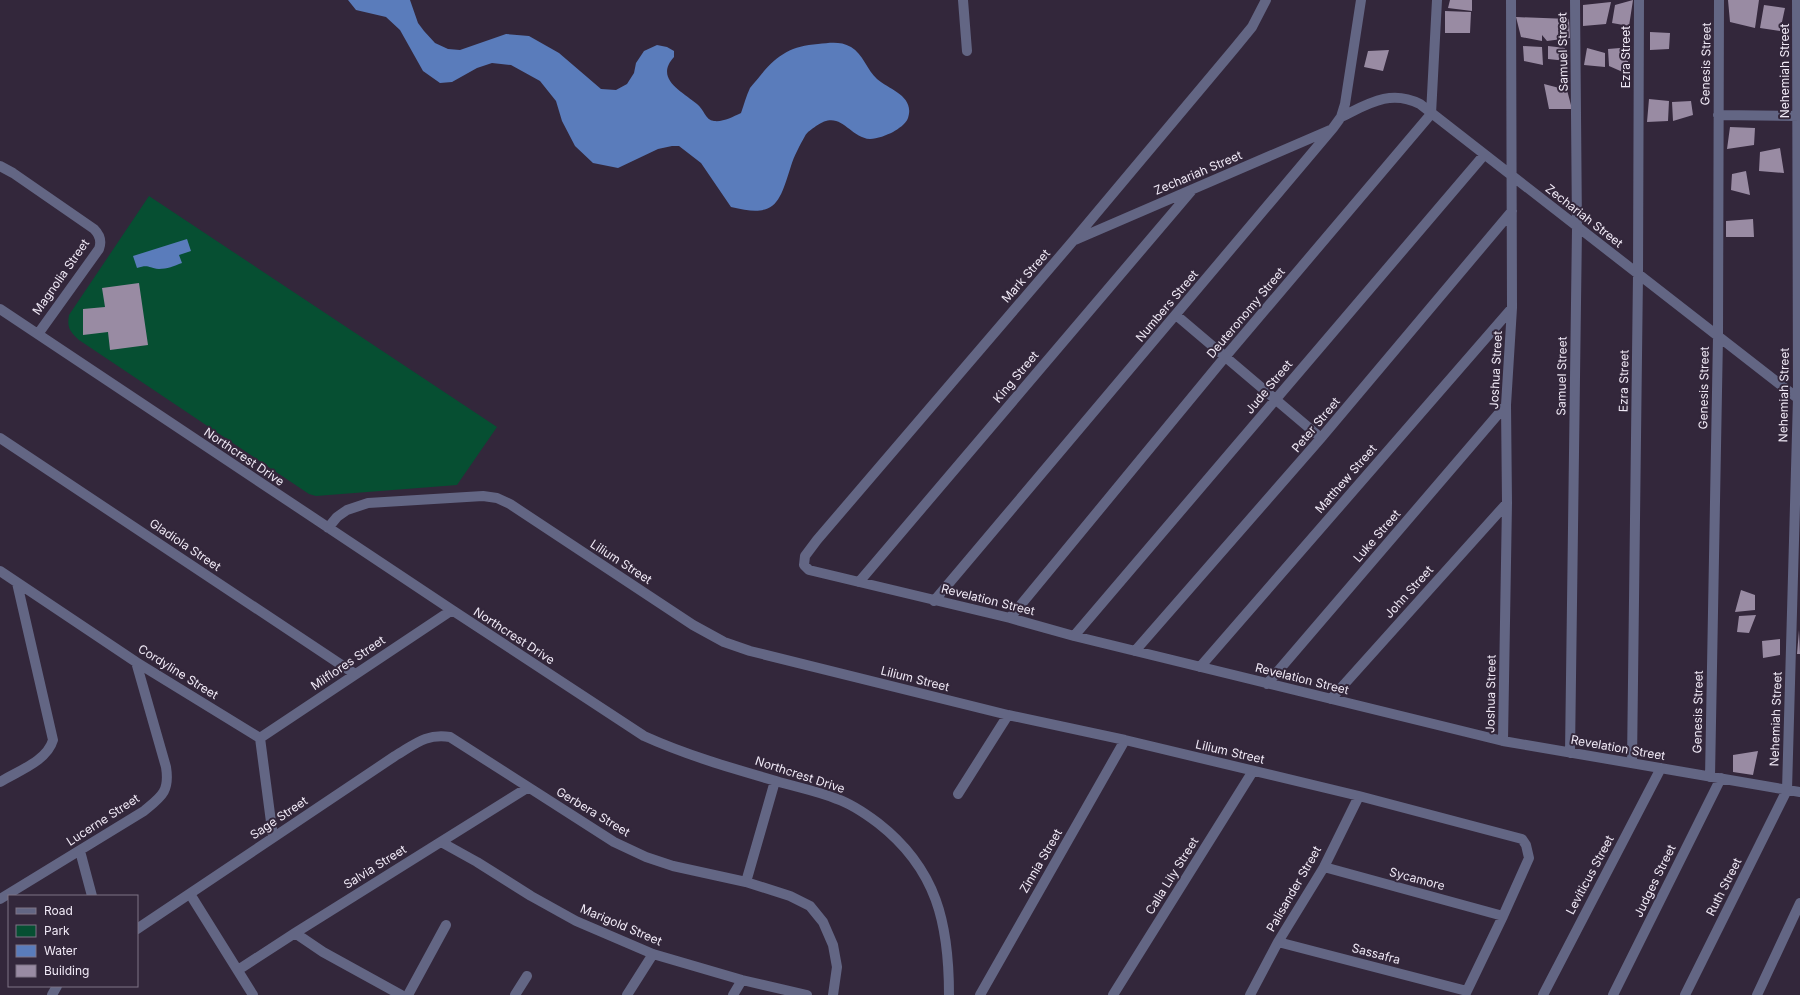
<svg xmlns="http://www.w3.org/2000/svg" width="1800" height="995" viewBox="0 0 1800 995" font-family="Inter,sans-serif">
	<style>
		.green { fill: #064f32 }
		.water { fill: #5a7cbb }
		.building { fill: #998ba3 }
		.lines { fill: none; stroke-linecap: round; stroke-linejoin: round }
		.minor { stroke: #636684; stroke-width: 10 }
		.labels { text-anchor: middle; stroke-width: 4; stroke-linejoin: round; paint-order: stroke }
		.street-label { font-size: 12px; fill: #f0e9f6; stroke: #33273b }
	</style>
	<rect width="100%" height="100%" fill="#33273b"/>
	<path class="green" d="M 149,196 L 497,427 L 457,485 L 316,496 L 309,494 L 79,340 C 69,331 67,327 69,315 Z"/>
	<path class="water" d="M 348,0 L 410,0 L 418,23 L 424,31 L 435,43 L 448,49 L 460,50 L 506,34 L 529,36 L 559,53 L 601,89 L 616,90 L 627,84 L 634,73 L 636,63 L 644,51 L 657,45 L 667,47 L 674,51 L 674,57 C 654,79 682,91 697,104 C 704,109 705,120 714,121 C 724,122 732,117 741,113 C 744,105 746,96 750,88 C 753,84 757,80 760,76 C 777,55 791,46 818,44 C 830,43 840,41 851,47 C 863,54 867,70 877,79 C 890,90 915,96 908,118 C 906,124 898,129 893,132 C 887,135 877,139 870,139 C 848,137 841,108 816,126 C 812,129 807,132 805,136 C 800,145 794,156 791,166 C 779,204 776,218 731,207 L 701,163 L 679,146 L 672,146 L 658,149 L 618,168 L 593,163 L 575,146 L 562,121 L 556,101 L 540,81 L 511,65 L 492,63 L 477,68 L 452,82 L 440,83 L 423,71 L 400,30 L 386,17 L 356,10 Z
		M 187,239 L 191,251 L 179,255 L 182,263 C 174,266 167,269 159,269 C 148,268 149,264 137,268 L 133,256 Z"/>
	<path class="building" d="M 1450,0 L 1472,0 L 1472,11 L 1448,8 Z
		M 1633,0 L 1629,26 L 1612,23 L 1615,5 Z
		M 1728,0 L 1759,0 L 1755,28 L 1730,22 Z
		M 1611,2 L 1606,24 L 1583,26 L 1583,5 Z
		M 1764,5 L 1785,8 L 1780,31 L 1760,28 Z
		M 1445,11 L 1471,12 L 1470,33 L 1445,33 Z
		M 1516,17 L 1569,19 L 1570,38 L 1547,41 L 1542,35 L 1542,41 L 1521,37 Z
		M 1650,32 L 1670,33 L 1669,49 L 1650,50 Z
		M 1523,46 L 1542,47 L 1543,65 L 1524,61 Z
		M 1548,46 L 1565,48 L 1567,61 L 1548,59 Z
		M 1632,47 L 1625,73 L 1609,66 L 1608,49 Z
		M 1587,48 L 1605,53 L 1605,67 L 1584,65 Z
		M 1389,50 L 1383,71 L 1364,67 L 1368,51 Z
		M 1544,84 L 1567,90 L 1572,109 L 1549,109 Z
		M 1649,99 L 1669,101 L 1668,121 L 1647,122 Z
		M 1691,101 L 1693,115 L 1673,121 L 1672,102 Z
		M 1730,127 L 1755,128 L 1754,145 L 1727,149 Z
		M 1780,148 L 1784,173 L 1759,171 L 1760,152 Z
		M 1746,171 L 1750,195 L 1731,190 L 1732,174 Z
		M 1753,219 L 1754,237 L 1726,237 L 1726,221 Z
		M 139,283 L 148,345 L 110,350 L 108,332 L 83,335 L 83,309 L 105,307 L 102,288 Z
		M 1741,590 L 1755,595 L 1755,610 L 1735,612 Z
		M 1756,615 L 1749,633 L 1737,632 L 1739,616 Z
		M 1799,630 L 1800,654 L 1797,654 Z
		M 1780,639 L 1780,655 L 1763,658 L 1762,641 Z
		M 1758,751 L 1753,775 L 1733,772 L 1733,755 Z"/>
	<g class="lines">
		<path class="minor" d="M 963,0 L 967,51
			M 1266,0 L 1252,27 L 1234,49 L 1073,241 L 817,540 L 805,556 L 804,565 L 809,570 L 1010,618 L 1074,636 L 1503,741 L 1800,792
			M 1718,115 L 1800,116
			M 1341,117 C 1368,104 1390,89 1420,104 L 1800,400
			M 0,166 L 13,173 L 94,229 C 100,235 102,241 99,249 L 38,334
			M 1075,240 L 1330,130
			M 0,309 L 452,610 L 644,736 C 686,755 731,768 776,781 C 796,787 817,791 837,799 C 852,804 866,814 878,823 C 937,869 949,924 949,995
			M 1176,315 L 1321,438
			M 0,438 L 355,674
			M 328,528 L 337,517 L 347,510 L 368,503 L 483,496 L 497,498 L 510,504 L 693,625 L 724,642 L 750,651 L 1008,715 L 1125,740 L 1359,796 L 1522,839 L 1526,845 L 1529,858 L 1503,916 L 1465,995
			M 0,571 L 136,662 L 260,738
			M 859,582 L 1193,189
			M 934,601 L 1333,128 L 1341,117 L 1345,104 L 1361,0
			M 1010,618 L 1225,357 L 1431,114 L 1437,0
			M 1074,636 L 1484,155
			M 1135,651 L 1321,438 L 1512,211
			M 1200,667 L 1512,308
			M 1267,684 L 1506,405
			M 1331,699 L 1507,503
			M 260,738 L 452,610
			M 260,738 L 273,837
			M 1503,741 L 1507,503 L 1506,405 L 1512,308 L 1511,0
			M 1570,753 L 1577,228 L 1575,0
			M 1632,763 L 1638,275 L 1639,0
			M 1710,777 L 1718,337 L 1719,0
			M 0,782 C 18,771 47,761 53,740 L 17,583
			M 958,794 L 1008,715
			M 441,842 L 477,862 L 531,896 L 576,921 L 653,954 L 742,980 L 807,995
			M 80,851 L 92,896
			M 1324,867 L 1503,916
			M 746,882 L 775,781
			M 190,894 L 253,995
			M 0,899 L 144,811 C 161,797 170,792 166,767 L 136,662
			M 137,929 L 395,756 C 414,745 426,733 450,737 L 614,842 L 646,857 L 673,866 L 746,882 L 790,896 L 810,906 L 823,922 L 833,945 L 837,967 L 833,995
			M 295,933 L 323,952 L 401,995
			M 1278,942 L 1467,991
			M 238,970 L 295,933 L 527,788
			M 52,995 L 57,986
			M 408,995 L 446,925
			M 515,995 L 527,976
			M 627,995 L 653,954
			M 733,995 L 742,980
			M 980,995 L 1125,740
			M 1113,995 L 1253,771
			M 1250,995 L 1278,942 L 1324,867 L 1359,796
			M 1543,995 L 1661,768
			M 1613,995 L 1721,778
			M 1685,995 L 1787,790 L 1798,398 L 1797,0
			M 1757,995 L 1800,903"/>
	</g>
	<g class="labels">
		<g class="street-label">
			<text transform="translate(1563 52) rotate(-91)" y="4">Samuel Street</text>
			<text transform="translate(1626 57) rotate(-90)" y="4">Ezra Street</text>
			<text transform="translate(1706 64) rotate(-89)" y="4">Genesis Street</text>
			<text transform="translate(1785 71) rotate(-90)" y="4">Nehemiah Street</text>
			<text transform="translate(1198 173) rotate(-23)" y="4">Zechariah Street</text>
			<text transform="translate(1584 216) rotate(38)" y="4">Zechariah Street</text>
			<text transform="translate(1026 276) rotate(-49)" y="4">Mark Street</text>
			<text transform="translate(61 277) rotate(-55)" y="4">Magnolia Street</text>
			<text transform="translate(1167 306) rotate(-50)" y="4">Numbers Street</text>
			<text transform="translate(1246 313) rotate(-50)" y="4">Deuteronomy Street</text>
			<text transform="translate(1496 370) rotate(-87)" y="4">Joshua Street</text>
			<text transform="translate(1562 376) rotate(-89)" y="4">Samuel Street</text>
			<text transform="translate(1016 377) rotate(-50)" y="4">King Street</text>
			<text transform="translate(1624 381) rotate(-89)" y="4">Ezra Street</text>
			<text transform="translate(1269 387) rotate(-50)" y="4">Jude Street</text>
			<text transform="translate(1704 388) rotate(-89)" y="4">Genesis Street</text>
			<text transform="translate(1784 395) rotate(-89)" y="4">Nehemiah Street</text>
			<text transform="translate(1316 425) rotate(-50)" y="4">Peter Street</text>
			<text transform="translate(244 457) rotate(34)" y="4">Northcrest Drive</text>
			<text transform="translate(1346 479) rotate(-49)" y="4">Matthew Street</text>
			<text transform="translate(1377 536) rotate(-49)" y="4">Luke Street</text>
			<text transform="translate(185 545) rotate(34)" y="4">Gladiola Street</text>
			<text transform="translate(621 562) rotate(33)" y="4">Lilium Street</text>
			<text transform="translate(1409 592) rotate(-48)" y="4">John Street</text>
			<text transform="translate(988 600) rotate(14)" y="4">Revelation Street</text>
			<text transform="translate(514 636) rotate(33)" y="4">Northcrest Drive</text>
			<text transform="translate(348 663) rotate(-34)" y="4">Milflores Street</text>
			<text transform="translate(178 672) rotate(32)" y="4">Cordyline Street</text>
			<text transform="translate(915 679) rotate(14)" y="4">Lilium Street</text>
			<text transform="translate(1302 679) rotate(14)" y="4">Revelation Street</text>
			<text transform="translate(1491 694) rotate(-89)" y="4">Joshua Street</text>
			<text transform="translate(1698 712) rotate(-89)" y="4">Genesis Street</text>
			<text transform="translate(1776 719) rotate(-88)" y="4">Nehemiah Street</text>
			<text transform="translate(1618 748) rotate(10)" y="4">Revelation Street</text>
			<text transform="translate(1230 752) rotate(13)" y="4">Lilium Street</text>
			<text transform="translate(800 775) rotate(18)" y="4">Northcrest Drive</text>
			<text transform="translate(593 812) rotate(31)" y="4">Gerbera Street</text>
			<text transform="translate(279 818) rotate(-34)" y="4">Sage Street</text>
			<text transform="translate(103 820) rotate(-33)" y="4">Lucerne Street</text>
			<text transform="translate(1041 861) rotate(-60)" y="4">Zinnia Street</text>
			<text transform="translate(375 867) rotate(-32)" y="4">Salvia Street</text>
			<text transform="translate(1590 875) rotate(-62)" y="4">Leviticus Street</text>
			<text transform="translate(1172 876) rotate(-58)" y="4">Calla Lily Street</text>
			<text transform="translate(1417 879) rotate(15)" y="4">Sycamore</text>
			<text transform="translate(1655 881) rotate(-64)" y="4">Judges Street</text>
			<text transform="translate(1724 887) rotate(-63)" y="4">Ruth Street</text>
			<text transform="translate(1294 889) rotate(-60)" y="4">Palisander Street</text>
			<text transform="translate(621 925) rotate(23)" y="4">Marigold Street</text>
			<text transform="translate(1376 954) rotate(15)" y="4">Sassafra</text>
		</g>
	</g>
	<rect x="8" y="895" width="130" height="92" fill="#33273b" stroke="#7f7586"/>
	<rect x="16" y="908" width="20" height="6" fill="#636684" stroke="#7f7586"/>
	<text x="44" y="915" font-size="12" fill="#f0e9f6">Road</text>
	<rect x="16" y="925" width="20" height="12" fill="#064f32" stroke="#7f7586"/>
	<text x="44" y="935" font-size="12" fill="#f0e9f6">Park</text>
	<rect x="16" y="945" width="20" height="12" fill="#5a7cbb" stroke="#7f7586"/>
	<text x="44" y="955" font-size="12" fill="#f0e9f6">Water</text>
	<rect x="16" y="965" width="20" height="12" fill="#998ba3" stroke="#7f7586"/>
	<text x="44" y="975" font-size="12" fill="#f0e9f6">Building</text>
</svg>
